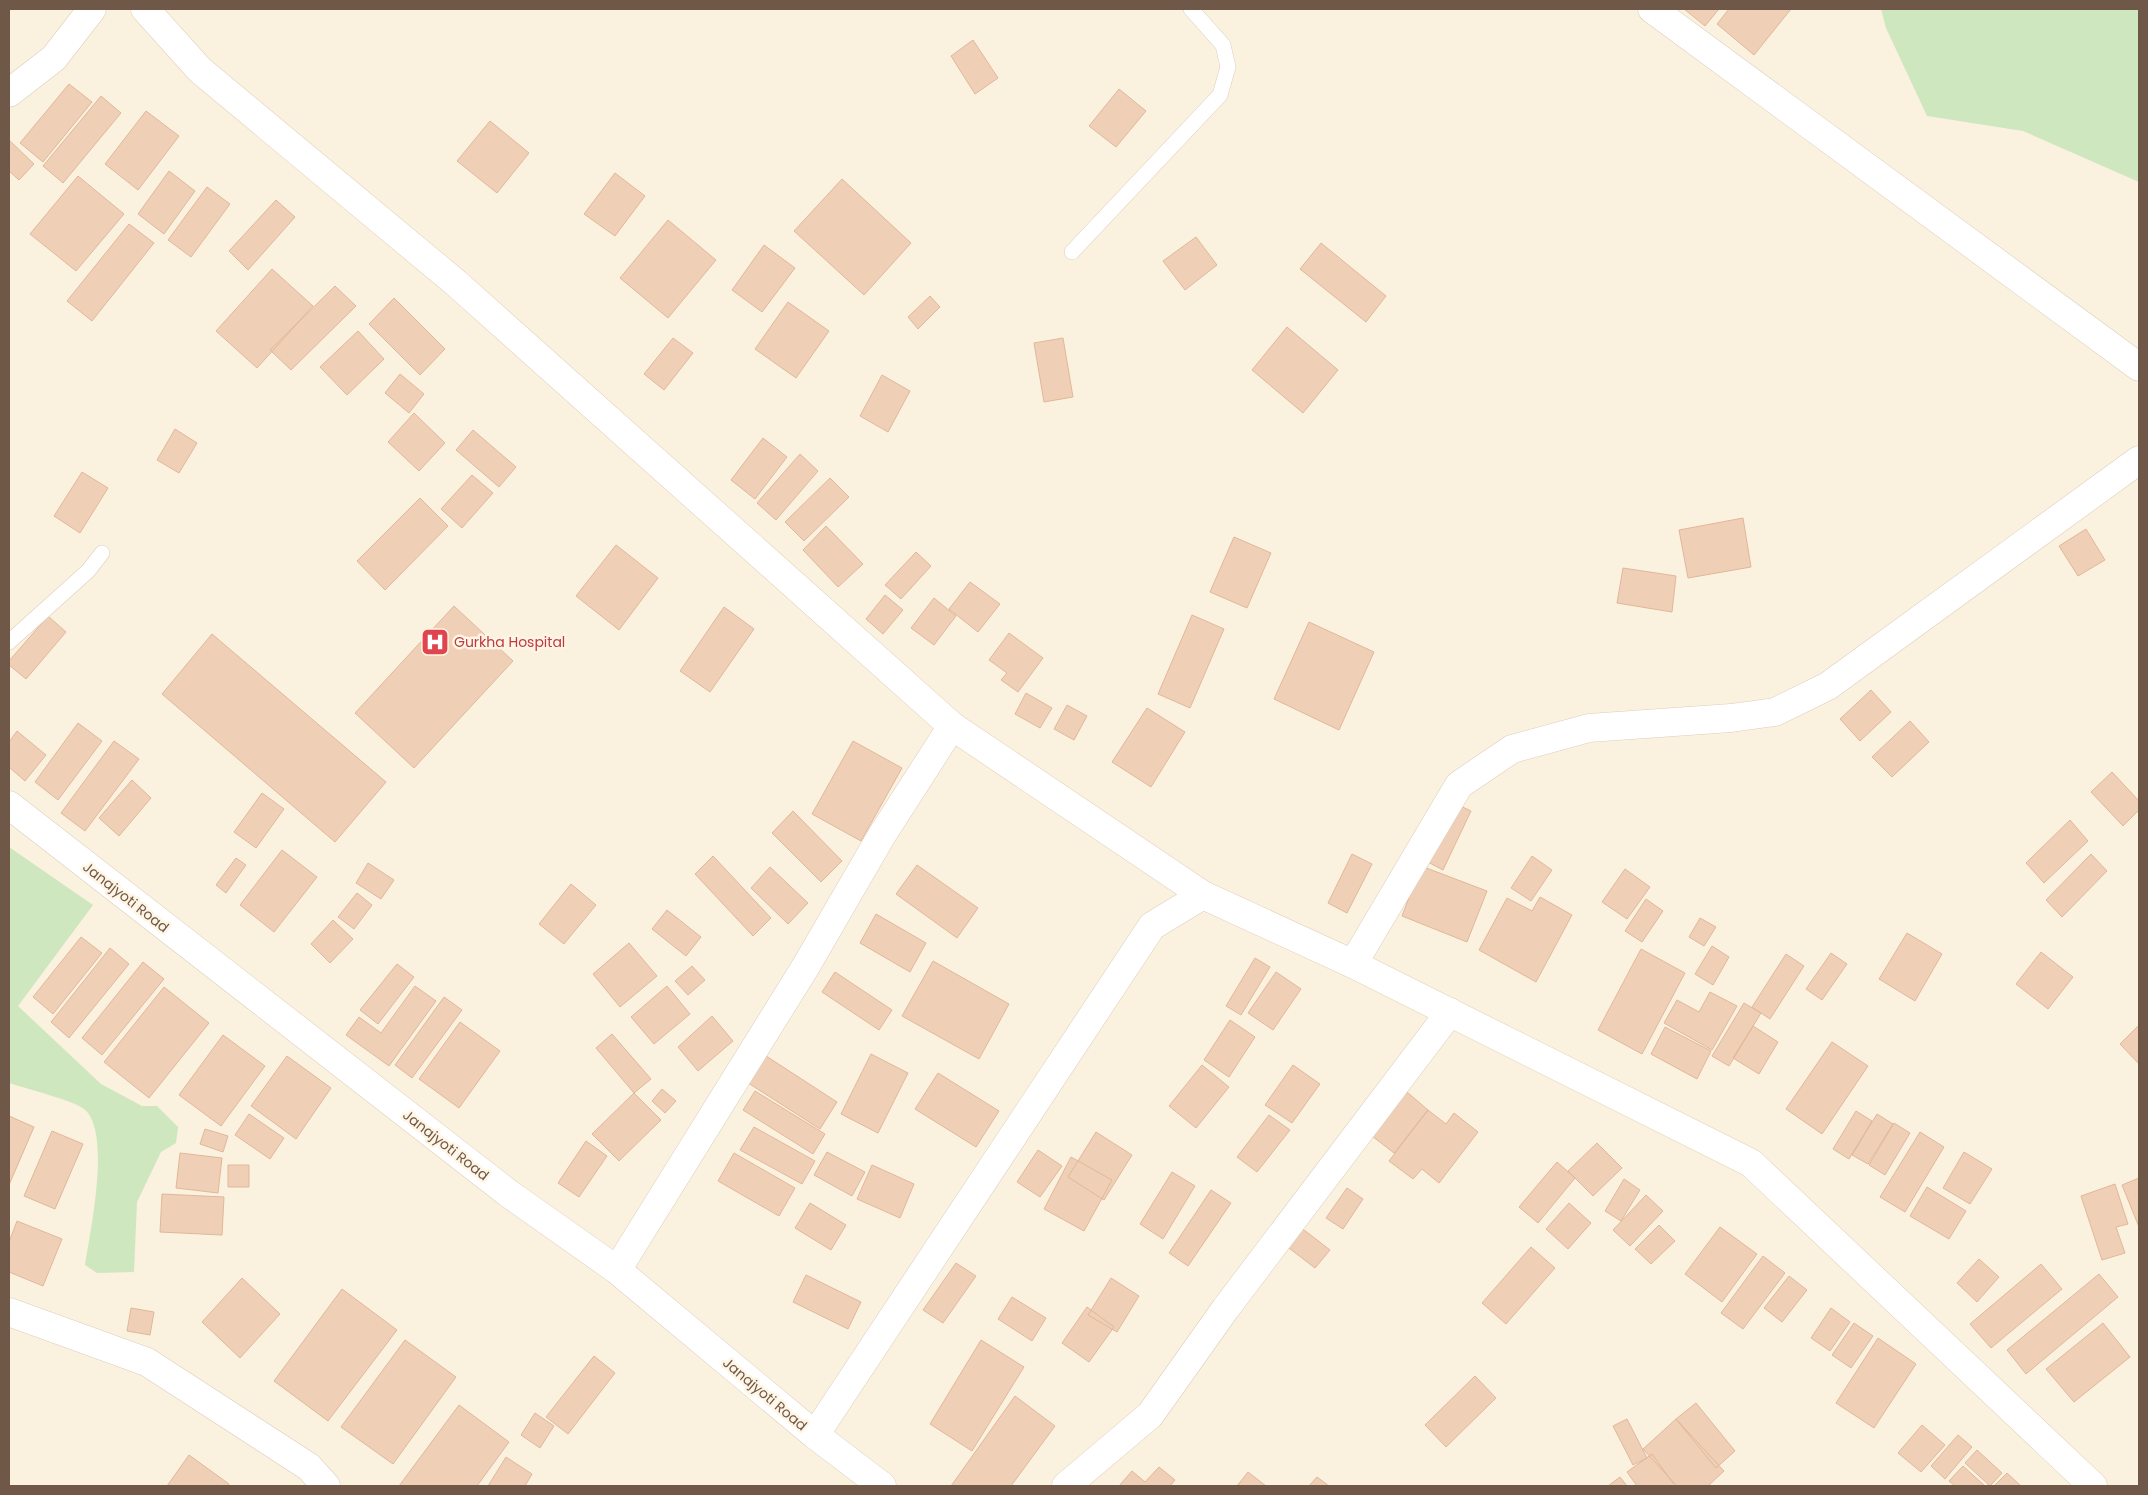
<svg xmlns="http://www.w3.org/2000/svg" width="2148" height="1495" viewBox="0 0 2148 1495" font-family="Poppins,sans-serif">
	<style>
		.green { fill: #cee7bf }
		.building { fill: #efd0b7; stroke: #e1b799 }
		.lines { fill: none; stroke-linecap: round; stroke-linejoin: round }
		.lane-casing { stroke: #decdbc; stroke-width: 16 }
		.street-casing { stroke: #decdbc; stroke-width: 29 }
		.secondary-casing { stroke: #e3cfba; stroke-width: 29 }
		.lane { stroke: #fff; stroke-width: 15 }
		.street { stroke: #fff; stroke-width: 28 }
		.secondary { stroke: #fff; stroke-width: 28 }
		.labels { text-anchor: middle; stroke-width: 5; stroke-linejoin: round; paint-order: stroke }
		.health-label { font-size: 14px; fill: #be3a42; stroke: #fff5e4; text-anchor: start }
		.street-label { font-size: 14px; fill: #705848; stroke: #fff5e4 }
	</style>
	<rect width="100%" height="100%" fill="#fbf1df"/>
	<path class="green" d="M 1881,9 L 2139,9 L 2139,182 L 2023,131 L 1927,116 L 1886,28 Z
		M 9,847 L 93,905 L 18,1006 L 101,1084 L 142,1106 L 157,1106 L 178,1127 L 176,1143 L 161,1152 L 137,1202 L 134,1272 L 97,1273 L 85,1265 C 90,1232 112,1131 84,1109 C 75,1101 24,1088 9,1083 Z"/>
	<path class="building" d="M 1684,9 L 1719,9 L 1705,26 Z
		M 1729,9 L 1791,9 L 1754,55 L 1717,24 Z
		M 973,40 L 998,78 L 975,94 L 951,56 Z
		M 69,84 L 92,102 L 43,162 L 20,143 Z
		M 1119,89 L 1146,111 L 1116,147 L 1089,126 Z
		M 101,96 L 121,113 L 63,183 L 43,166 Z
		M 146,111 L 179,136 L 138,190 L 105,164 Z
		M 490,121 L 529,153 L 497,193 L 457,161 Z
		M 9,140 L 34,164 L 19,180 L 9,171 Z
		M 169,171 L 195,191 L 164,234 L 138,214 Z
		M 615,173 L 645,196 L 615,236 L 584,214 Z
		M 78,176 L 124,214 L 76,271 L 30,234 Z
		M 842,179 L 911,243 L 864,295 L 794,231 Z
		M 207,187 L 230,204 L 191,257 L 168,240 Z
		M 276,200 L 295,217 L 248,270 L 229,251 Z
		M 668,220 L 716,260 L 668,318 L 620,278 Z
		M 129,224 L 154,243 L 92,321 L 67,301 Z
		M 1196,237 L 1217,265 L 1185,290 L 1163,261 Z
		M 1321,243 L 1386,296 L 1366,322 L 1300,269 Z
		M 764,245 L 795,268 L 762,312 L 732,290 Z
		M 272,269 L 313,306 L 257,368 L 216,331 Z
		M 335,286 L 356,306 L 291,370 L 270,350 Z
		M 930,296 L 940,307 L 918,329 L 908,317 Z
		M 394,298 L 445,349 L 420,375 L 369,324 Z
		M 788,302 L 829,331 L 796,378 L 755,349 Z
		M 1287,327 L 1338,370 L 1303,413 L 1252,370 Z
		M 358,331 L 384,359 L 347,395 L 320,367 Z
		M 673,338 L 693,353 L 664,390 L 644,374 Z
		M 1063,338 L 1073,397 L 1044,402 L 1034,343 Z
		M 400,374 L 424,394 L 409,413 L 385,393 Z
		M 882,375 L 910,391 L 888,432 L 860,416 Z
		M 414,413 L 445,443 L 419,471 L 388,442 Z
		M 175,429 L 197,443 L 179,473 L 157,460 Z
		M 473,430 L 516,467 L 499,487 L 456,450 Z
		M 763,438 L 787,457 L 755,499 L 731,480 Z
		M 800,454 L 818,471 L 776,520 L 757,503 Z
		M 82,472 L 108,488 L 80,533 L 54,516 Z
		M 472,475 L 493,493 L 462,528 L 441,509 Z
		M 830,478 L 849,497 L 804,541 L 785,522 Z
		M 420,498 L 448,526 L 385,590 L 357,561 Z
		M 1743,518 L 1751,567 L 1688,578 L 1679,530 Z
		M 826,526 L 863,564 L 838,587 L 803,550 Z
		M 2086,529 L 2105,560 L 2078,576 L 2059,546 Z
		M 1234,537 L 1271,553 L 1247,608 L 1210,592 Z
		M 616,545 L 658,578 L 619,630 L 576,596 Z
		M 916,552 L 931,566 L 901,599 L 885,585 Z
		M 1623,568 L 1676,576 L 1672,612 L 1617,603 Z
		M 970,582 L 1000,604 L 978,632 L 949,609 Z
		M 885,595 L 903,610 L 883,634 L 866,619 Z
		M 934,598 L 956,616 L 934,645 L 911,628 Z
		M 454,606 L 513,661 L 414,768 L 355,713 Z
		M 724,607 L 754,629 L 710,692 L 680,671 Z
		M 1192,615 L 1224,629 L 1190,708 L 1158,694 Z
		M 48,616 L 66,632 L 26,679 L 9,665 L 9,661 Z
		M 1309,622 L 1374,652 L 1339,730 L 1274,699 Z
		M 1009,633 L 1043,658 L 1018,692 L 1001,680 L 1007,673 L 989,660 Z
		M 212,634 L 386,782 L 335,842 L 162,694 Z
		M 1871,690 L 1891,712 L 1860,741 L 1840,719 Z
		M 1026,693 L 1052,708 L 1040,728 L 1015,714 Z
		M 1067,705 L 1087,716 L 1074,740 L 1054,729 Z
		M 1147,708 L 1185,732 L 1151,787 L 1112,762 Z
		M 1910,721 L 1929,742 L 1892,777 L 1872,757 Z
		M 78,723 L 102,741 L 58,800 L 35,782 Z
		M 17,731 L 46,755 L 25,781 L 9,767 L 9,742 Z
		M 114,741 L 139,759 L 85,831 L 61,813 Z
		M 853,741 L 902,768 L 861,841 L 812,814 Z
		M 2112,772 L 2139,801 L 2139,810 L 2123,826 L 2091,792 Z
		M 132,780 L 151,798 L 119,836 L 99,818 Z
		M 262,793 L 284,809 L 256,848 L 234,832 Z
		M 1452,802 L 1471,811 L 1443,870 L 1424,860 Z
		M 793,811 L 842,861 L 821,882 L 772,833 Z
		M 2070,820 L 2088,841 L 2044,883 L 2026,863 Z
		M 282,850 L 317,877 L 274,932 L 240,905 Z
		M 1352,854 L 1372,864 L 1347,913 L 1328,903 Z
		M 2091,854 L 2107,871 L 2062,917 L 2046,900 Z
		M 713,856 L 771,918 L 753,936 L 695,874 Z
		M 1532,856 L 1552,870 L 1531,901 L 1511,888 Z
		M 236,858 L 246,865 L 226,893 L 216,885 Z
		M 368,863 L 394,880 L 381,899 L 356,883 Z
		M 917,865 L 978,908 L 957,938 L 896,894 Z
		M 1421,866 L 1487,891 L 1467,942 L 1402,916 Z
		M 770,867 L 808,903 L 788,924 L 751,888 Z
		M 1625,869 L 1650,887 L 1627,919 L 1602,902 Z
		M 571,884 L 596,905 L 564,944 L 539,924 Z
		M 357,893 L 372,905 L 354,929 L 338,917 Z
		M 1540,897 L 1572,915 L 1536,982 L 1479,950 L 1507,898 L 1532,911 Z
		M 1646,899 L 1663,911 L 1642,942 L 1625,931 Z
		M 667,910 L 701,937 L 686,956 L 652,929 Z
		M 876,914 L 926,943 L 910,972 L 860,943 Z
		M 1700,918 L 1716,927 L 1704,946 L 1689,937 Z
		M 333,920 L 353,939 L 330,963 L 311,944 Z
		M 1907,933 L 1942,954 L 1915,1001 L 1879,979 Z
		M 81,937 L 102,953 L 53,1014 L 33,997 Z
		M 629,943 L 657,976 L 620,1007 L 593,974 Z
		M 1712,946 L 1729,957 L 1713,985 L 1695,974 Z
		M 110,948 L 129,964 L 69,1038 L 51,1022 Z
		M 1641,949 L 1685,973 L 1642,1054 L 1598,1030 Z
		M 2041,952 L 2073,977 L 2048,1009 L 2016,984 Z
		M 1831,953 L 1847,964 L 1822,1000 L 1806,989 Z
		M 1786,954 L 1804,966 L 1770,1019 L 1752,1007 Z
		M 1255,958 L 1270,967 L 1241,1015 L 1226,1006 Z
		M 933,961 L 1009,1004 L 979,1059 L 902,1016 Z
		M 143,962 L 164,979 L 102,1055 L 82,1038 Z
		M 397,964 L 414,977 L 378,1024 L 360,1010 Z
		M 692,966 L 705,980 L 688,995 L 675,981 Z
		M 835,972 L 892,1010 L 879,1030 L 822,992 Z
		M 1276,972 L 1301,989 L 1273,1030 L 1248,1013 Z
		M 415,986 L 436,1001 L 389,1066 L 346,1035 L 359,1017 L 381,1033 Z
		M 667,986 L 690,1014 L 654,1044 L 631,1017 Z
		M 164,987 L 209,1023 L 149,1098 L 104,1062 Z
		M 1710,992 L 1737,1006 L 1712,1050 L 1664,1023 L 1677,1000 L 1699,1012 Z
		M 444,997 L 462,1010 L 412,1078 L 395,1065 Z
		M 1744,1003 L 1761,1013 L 1729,1066 L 1712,1056 Z
		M 712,1016 L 733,1041 L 698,1071 L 678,1047 Z
		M 1230,1020 L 1255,1037 L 1229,1077 L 1204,1060 Z
		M 460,1022 L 500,1051 L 459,1108 L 419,1079 Z
		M 2139,1025 L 2139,1064 L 2120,1044 Z
		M 1753,1026 L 1778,1042 L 1759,1074 L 1733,1058 Z
		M 1665,1027 L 1711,1051 L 1697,1079 L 1651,1054 Z
		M 612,1034 L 651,1079 L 634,1093 L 596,1048 Z
		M 223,1035 L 265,1066 L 221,1126 L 179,1095 Z
		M 1832,1042 L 1868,1066 L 1822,1134 L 1786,1109 Z
		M 763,1054 L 837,1102 L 820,1129 L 745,1081 Z
		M 871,1054 L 908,1073 L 878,1133 L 841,1114 Z
		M 287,1056 L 331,1088 L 296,1139 L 251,1106 Z
		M 1202,1065 L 1229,1087 L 1196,1128 L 1169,1106 Z
		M 1293,1065 L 1320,1084 L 1292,1123 L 1265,1105 Z
		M 938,1073 L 999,1111 L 976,1147 L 915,1109 Z
		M 662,1089 L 676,1101 L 665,1113 L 652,1101 Z
		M 755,1091 L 825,1134 L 813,1154 L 743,1110 Z
		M 1407,1092 L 1428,1110 L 1394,1153 L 1372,1136 Z
		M 634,1093 L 661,1120 L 619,1161 L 592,1134 Z
		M 1428,1110 L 1446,1124 L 1454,1113 L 1478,1132 L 1439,1183 L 1422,1169 L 1413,1179 L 1389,1161 Z
		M 1856,1111 L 1872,1121 L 1849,1159 L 1833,1149 Z
		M 249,1114 L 284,1138 L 270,1159 L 235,1135 Z
		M 1877,1114 L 1893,1124 L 1868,1164 L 1852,1155 Z
		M 1269,1115 L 1290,1130 L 1257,1172 L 1237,1157 Z
		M 9,1116 L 34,1127 L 9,1185 Z
		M 1894,1123 L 1910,1133 L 1885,1175 L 1869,1165 Z
		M 754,1127 L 815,1161 L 802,1184 L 740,1150 Z
		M 205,1129 L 228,1136 L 223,1152 L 200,1144 Z
		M 52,1131 L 83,1144 L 55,1209 L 24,1196 Z
		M 1096,1132 L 1132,1155 L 1104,1200 L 1068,1177 Z
		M 1920,1132 L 1944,1147 L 1905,1212 L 1880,1197 Z
		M 586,1141 L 607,1156 L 579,1197 L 558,1183 Z
		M 1597,1143 L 1622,1168 L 1593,1196 L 1568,1171 Z
		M 1038,1150 L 1062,1166 L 1040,1197 L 1017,1182 Z
		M 827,1152 L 865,1172 L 852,1196 L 814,1175 Z
		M 1964,1152 L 1992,1169 L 1970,1204 L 1943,1188 Z
		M 180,1153 L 222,1158 L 218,1193 L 176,1188 Z
		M 734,1153 L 795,1188 L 779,1216 L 718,1181 Z
		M 1071,1157 L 1112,1180 L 1084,1231 L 1044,1209 Z
		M 1557,1162 L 1575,1178 L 1538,1223 L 1519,1207 Z
		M 228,1165 L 249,1165 L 249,1187 L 228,1187 Z
		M 872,1165 L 914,1184 L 900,1218 L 857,1199 Z
		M 1172,1172 L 1195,1186 L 1163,1239 L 1140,1224 Z
		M 2139,1178 L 2139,1227 L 2122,1185 Z
		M 1624,1179 L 1640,1190 L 1621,1221 L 1605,1211 Z
		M 2115,1184 L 2128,1224 L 2116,1227 L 2125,1253 L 2102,1260 L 2081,1196 Z
		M 1927,1187 L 1966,1211 L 1949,1239 L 1910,1216 Z
		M 1347,1188 L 1363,1199 L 1343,1229 L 1326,1218 Z
		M 1211,1190 L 1231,1203 L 1188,1266 L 1169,1253 Z
		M 162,1194 L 224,1197 L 222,1235 L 160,1232 Z
		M 1646,1195 L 1663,1211 L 1630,1246 L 1613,1230 Z
		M 810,1203 L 846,1225 L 831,1250 L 795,1228 Z
		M 1569,1203 L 1591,1223 L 1568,1249 L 1546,1229 Z
		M 17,1221 L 62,1239 L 43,1286 L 9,1272 L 9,1242 Z
		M 1295,1223 L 1330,1250 L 1315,1268 L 1281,1242 Z
		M 1659,1225 L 1675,1241 L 1651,1264 L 1635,1249 Z
		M 1720,1227 L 1757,1254 L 1722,1302 L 1685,1274 Z
		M 1531,1247 L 1555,1268 L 1506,1324 L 1482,1303 Z
		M 1763,1256 L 1785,1273 L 1743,1329 L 1721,1313 Z
		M 1979,1259 L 1999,1277 L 1977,1302 L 1957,1283 Z
		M 956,1263 L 976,1276 L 943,1323 L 923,1310 Z
		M 2041,1264 L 2062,1289 L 1991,1348 L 1970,1324 Z
		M 2099,1274 L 2118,1297 L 2026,1374 L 2007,1350 Z
		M 806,1275 L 861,1302 L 848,1329 L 793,1302 Z
		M 1789,1276 L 1807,1290 L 1782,1322 L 1764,1308 Z
		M 242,1278 L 280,1314 L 240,1358 L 202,1322 Z
		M 1111,1278 L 1139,1296 L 1117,1332 L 1088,1315 Z
		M 342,1289 L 397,1330 L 328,1421 L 274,1381 Z
		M 1012,1297 L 1046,1318 L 1032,1341 L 998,1319 Z
		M 1087,1307 L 1114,1327 L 1089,1362 L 1062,1343 Z
		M 131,1308 L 154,1312 L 150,1335 L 127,1331 Z
		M 1831,1308 L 1850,1322 L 1830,1351 L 1811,1338 Z
		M 1854,1323 L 1873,1336 L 1851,1368 L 1832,1355 Z
		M 2103,1323 L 2130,1357 L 2074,1402 L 2046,1369 Z
		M 1878,1338 L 1916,1364 L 1874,1428 L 1836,1403 Z
		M 405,1340 L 456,1377 L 393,1464 L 341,1427 Z
		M 981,1340 L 1024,1367 L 972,1451 L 930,1424 Z
		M 594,1356 L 615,1373 L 568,1434 L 546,1417 Z
		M 1475,1376 L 1496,1398 L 1446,1447 L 1425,1425 Z
		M 1015,1396 L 1055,1426 L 1011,1486 L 951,1486 Z
		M 1696,1403 L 1735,1451 L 1716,1468 L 1676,1419 Z
		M 459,1405 L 509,1442 L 477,1486 L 399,1486 Z
		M 535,1413 L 554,1426 L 540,1448 L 521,1435 Z
		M 1627,1419 L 1647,1458 L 1633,1465 L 1613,1426 Z
		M 1676,1419 L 1724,1471 L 1708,1486 L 1677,1486 L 1643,1449 Z
		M 1922,1425 L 1945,1445 L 1921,1472 L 1898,1453 Z
		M 1958,1435 L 1972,1447 L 1945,1479 L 1931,1466 Z
		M 1977,1450 L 2002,1473 L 1990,1486 L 1965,1463 Z
		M 1652,1454 L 1675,1486 L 1637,1486 L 1627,1472 Z
		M 189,1455 L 229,1484 L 228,1486 L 167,1486 Z
		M 506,1457 L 532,1474 L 525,1486 L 488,1486 Z
		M 1963,1466 L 1985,1486 L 1955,1486 L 1949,1481 Z
		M 1159,1467 L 1175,1480 L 1170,1486 L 1119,1486 L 1132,1471 L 1145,1482 Z
		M 1248,1472 L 1266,1486 L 1237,1486 Z
		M 2007,1473 L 2021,1486 L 1994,1486 Z
		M 1317,1477 L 1329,1486 L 1309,1486 Z
		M 1620,1477 L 1627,1486 L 1608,1486 Z"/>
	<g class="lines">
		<defs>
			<path id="lane" d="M 1072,252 L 1220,95 L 1228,67 L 1223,45 L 1191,9
				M 9,642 L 88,571 L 102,553"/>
			<path id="street" d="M 1652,9 L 2139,367
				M 9,93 L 54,58 L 92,9
				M 9,805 L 508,1193 L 617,1270 L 815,1435 L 882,1486
				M 1353,964 L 1459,785 L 1512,749 L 1589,728 L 1731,718 L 1775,712 L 1828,686 L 2139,460
				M 617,1270 L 806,966 L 882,835 L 952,726
				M 9,1312 L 147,1362 L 309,1467 L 326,1486
				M 815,1435 L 1152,926 L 1203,895
				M 1066,1486 L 1150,1415 L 1226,1308 L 1450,1012"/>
			<path id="secondary" d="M 145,9 L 200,70 L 456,283 L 952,726 L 1203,895 L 1353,964 L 1751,1163 L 2093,1486"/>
		</defs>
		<use href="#lane" class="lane-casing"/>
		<use href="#street" class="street-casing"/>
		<use href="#secondary" class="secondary-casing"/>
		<use href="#lane" class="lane"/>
		<use href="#street" class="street"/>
		<use href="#secondary" class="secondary"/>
	</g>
	<defs>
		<symbol id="hospital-square" viewBox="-11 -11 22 22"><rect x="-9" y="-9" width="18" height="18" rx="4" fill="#e0444e" stroke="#fff5e4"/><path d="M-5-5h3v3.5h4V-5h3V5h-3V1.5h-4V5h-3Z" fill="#fff"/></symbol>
	</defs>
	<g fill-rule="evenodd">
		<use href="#hospital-square" x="419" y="626" width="32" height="32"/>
	</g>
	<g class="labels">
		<g class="health-label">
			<text x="454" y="647">Gurkha Hospital</text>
		</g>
		<g class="street-label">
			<text transform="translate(126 897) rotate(38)" y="5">Janajyoti Road</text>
			<text transform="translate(446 1145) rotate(38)" y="5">Janajyoti Road</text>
			<text transform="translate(765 1394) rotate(40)" y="5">Janajyoti Road</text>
		</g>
	</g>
	<rect width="2148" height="1495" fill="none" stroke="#705848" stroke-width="20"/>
</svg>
